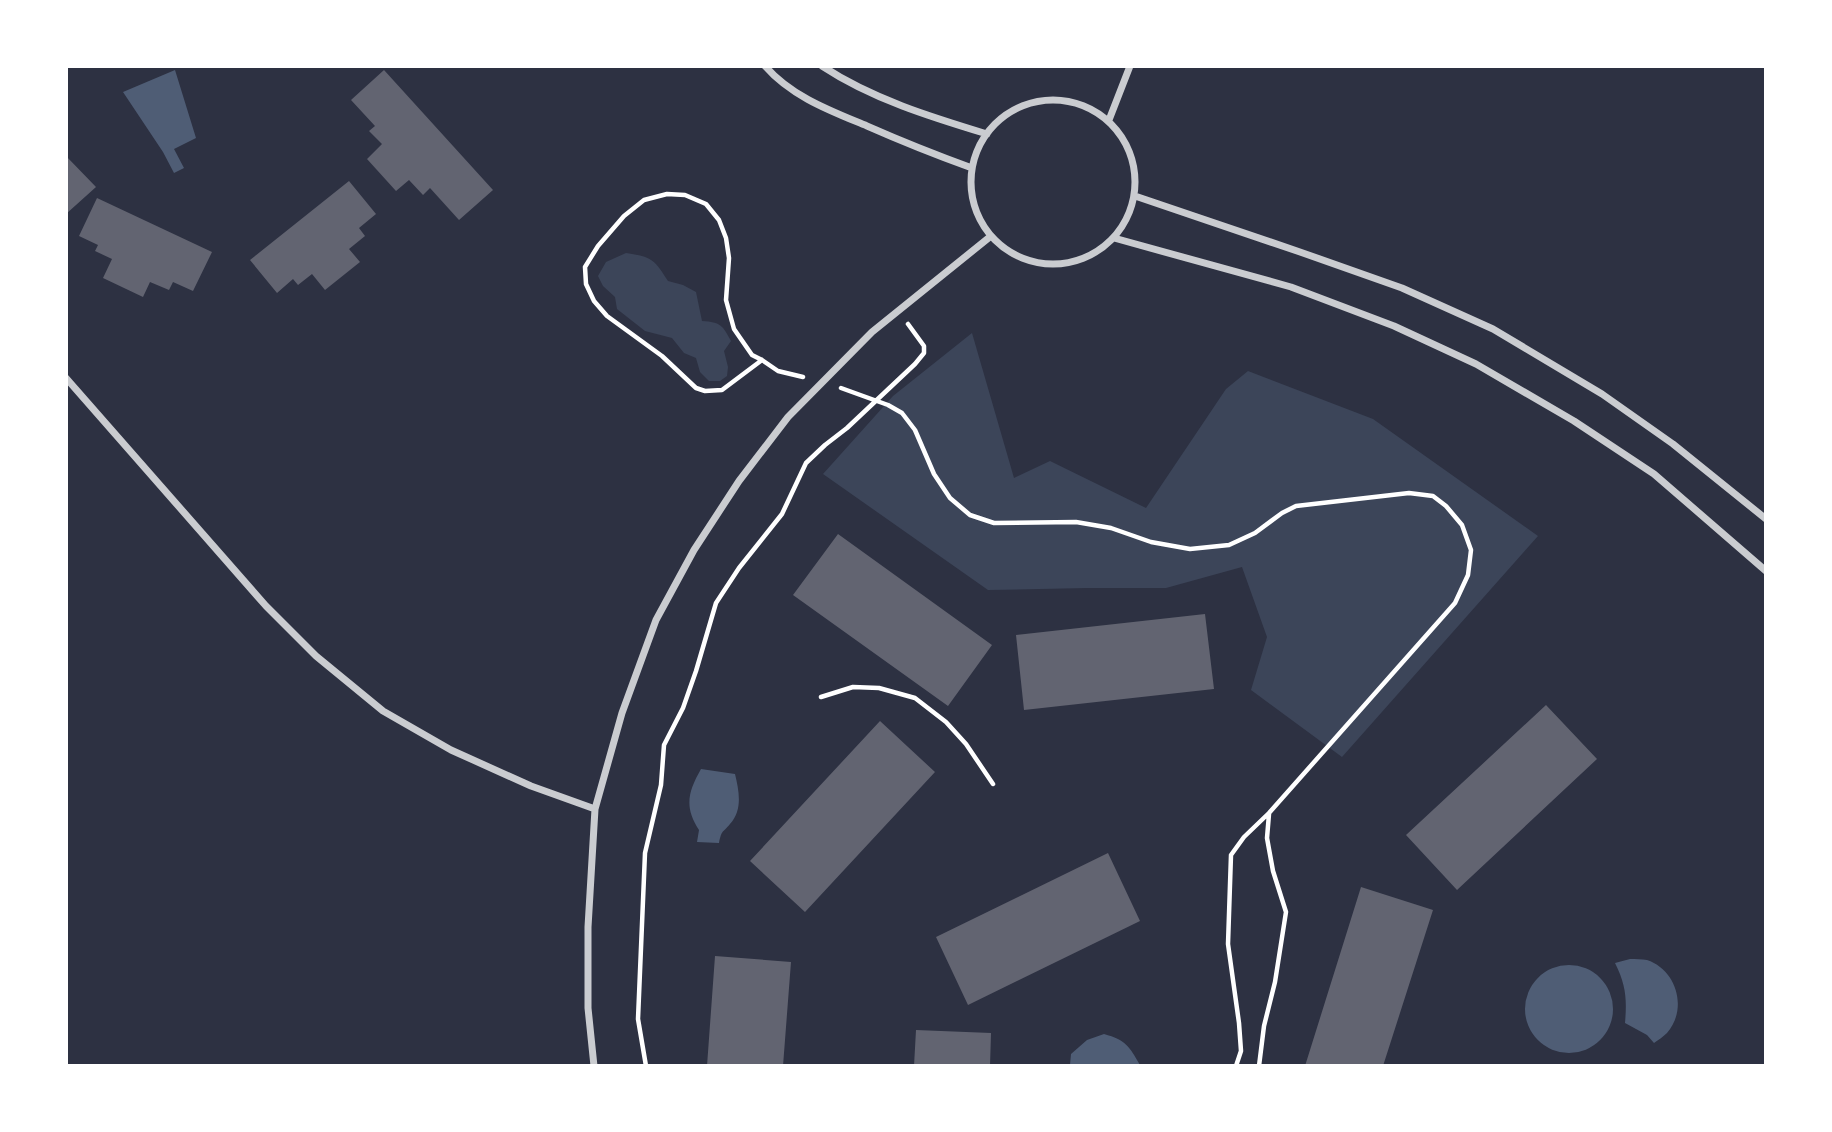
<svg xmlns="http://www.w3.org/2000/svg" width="1832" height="1132" viewBox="0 0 1832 1132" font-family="Jost,sans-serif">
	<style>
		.green { fill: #3c4559 }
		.water { fill: #4f5d75 }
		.building { fill: #626471 }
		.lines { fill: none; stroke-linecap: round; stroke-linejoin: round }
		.path { stroke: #fff; stroke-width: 4.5 }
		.minor { stroke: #caccd0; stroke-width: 7 }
	</style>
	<rect width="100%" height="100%" fill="#2d3142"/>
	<path class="green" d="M 626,253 C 652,257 654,259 668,281 L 683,285 L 696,292 L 702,321 C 721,322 723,326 731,341 L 724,351 L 728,367 L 727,376 L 720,381 L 709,381 L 700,372 L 696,358 L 684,353 L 672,338 L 645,331 L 617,309 L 615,297 L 603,286 L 598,276 L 606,262 Z
		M 972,333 L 1014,478 L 1050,461 L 1146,508 L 1226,389 L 1248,371 L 1373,419 L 1538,536 L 1342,757 L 1251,690 L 1267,637 L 1242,567 L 1166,588 L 1087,588 L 988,590 L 823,474 L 893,396 Z"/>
	<path class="water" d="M 175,70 L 196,138 L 174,149 L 184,168 L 174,173 L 163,152 L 123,92 Z
		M 701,769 L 735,774 C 739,791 743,810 730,824 C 722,834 722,829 719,843 L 697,842 L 699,830 C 684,807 688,792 701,769 Z
		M 1630,959 C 1635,959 1642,959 1647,960 C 1677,970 1688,1009 1667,1033 C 1663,1037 1658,1040 1654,1043 L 1647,1035 L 1625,1023 C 1627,999 1626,985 1615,963 Z
		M1525 1009a44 44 0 1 1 88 0a44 44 0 1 1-88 0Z
		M 1104,1034 C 1126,1040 1129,1046 1140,1065 L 1070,1065 L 1071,1054 L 1087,1040 Z"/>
	<path class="building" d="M 384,70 L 493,190 L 459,220 L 430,188 L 423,195 L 409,180 L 396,191 L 367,159 L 382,144 L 369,131 L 375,126 L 351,100 Z
		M 66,156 L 96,187 L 66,214 Z
		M 349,181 L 376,214 L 359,228 L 365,236 L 349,249 L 360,262 L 325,290 L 312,274 L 298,285 L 293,279 L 277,293 L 250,260 Z
		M 97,198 L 212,252 L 193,291 L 173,282 L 169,290 L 150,282 L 143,297 L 103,278 L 112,259 L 95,251 L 98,245 L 79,236 Z
		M 838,534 L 992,645 L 948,706 L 793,595 Z
		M 1205,614 L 1214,689 L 1024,710 L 1016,635 Z
		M 1546,705 L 1597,759 L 1457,890 L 1406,835 Z
		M 880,721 L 935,772 L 805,912 L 750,861 Z
		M 1108,853 L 1140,921 L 968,1005 L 936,937 Z
		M 1361,887 L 1433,910 L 1383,1066 L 1305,1066 Z
		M 715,956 L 791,962 L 783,1066 L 707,1066 Z
		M 916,1030 L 991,1033 L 990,1066 L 914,1066 Z"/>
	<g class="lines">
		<path class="path" d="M 762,360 L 722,390 L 705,391 L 696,388 L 662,356 L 607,316 L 594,301 L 586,284 L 585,267 L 598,246 L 624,216 L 644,200 L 667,194 L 685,195 L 706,204 L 719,220 L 726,238 L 729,258 L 726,300 L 734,329 L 752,355 L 762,360 L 778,371 L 803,377
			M 841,388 L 888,405 L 902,413 L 915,430 L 934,474 L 950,498 L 970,515 L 994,523 L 1076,522 L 1111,528 L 1151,542 L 1190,549 L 1229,545 L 1255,533 L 1282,513 L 1296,506 L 1409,493 L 1433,496 L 1446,506 L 1462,525 L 1471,550 L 1468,575 L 1455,603 L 1269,813 L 1244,837 L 1231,855 L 1228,944 L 1239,1023 L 1241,1051 L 1236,1066
			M 821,697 L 853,687 L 879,688 L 915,698 L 946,722 L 966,744 L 993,784
			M 646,1066 L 638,1019 L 645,853 L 661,785 L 664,745 L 683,708 L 696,671 L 716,603 L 739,568 L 782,514 L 806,463 L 825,445 L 847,428 L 915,364 L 924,353 L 924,346 L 908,324
			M 1259,1066 L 1264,1026 L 1275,982 L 1286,912 L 1273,871 L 1267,838 L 1269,814"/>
		<path class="minor" d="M 765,66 C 792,97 831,111 867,126 C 901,141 936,155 972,168
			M 822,66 C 872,99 931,117 987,134
			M971 182a82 82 0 1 1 164 0a82 82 0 1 1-164 0Z
			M 1109,120 L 1130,66
			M 1135,196 L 1300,252 L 1402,288 L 1493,329 L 1602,394 L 1673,444 L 1766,519
			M 1114,238 L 1291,287 L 1394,326 L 1476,364 L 1574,421 L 1654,474 L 1766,571
			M 66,378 L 266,606 L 316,656 L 383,711 L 451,750 L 531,786 L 595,809
			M 594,1066 L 588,1008 L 588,927 L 595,809 L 622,713 L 656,620 L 694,550 L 739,481 L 788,417 L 872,332 L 991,236"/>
	</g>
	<rect width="1832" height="1132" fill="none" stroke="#ffffff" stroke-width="136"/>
</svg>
